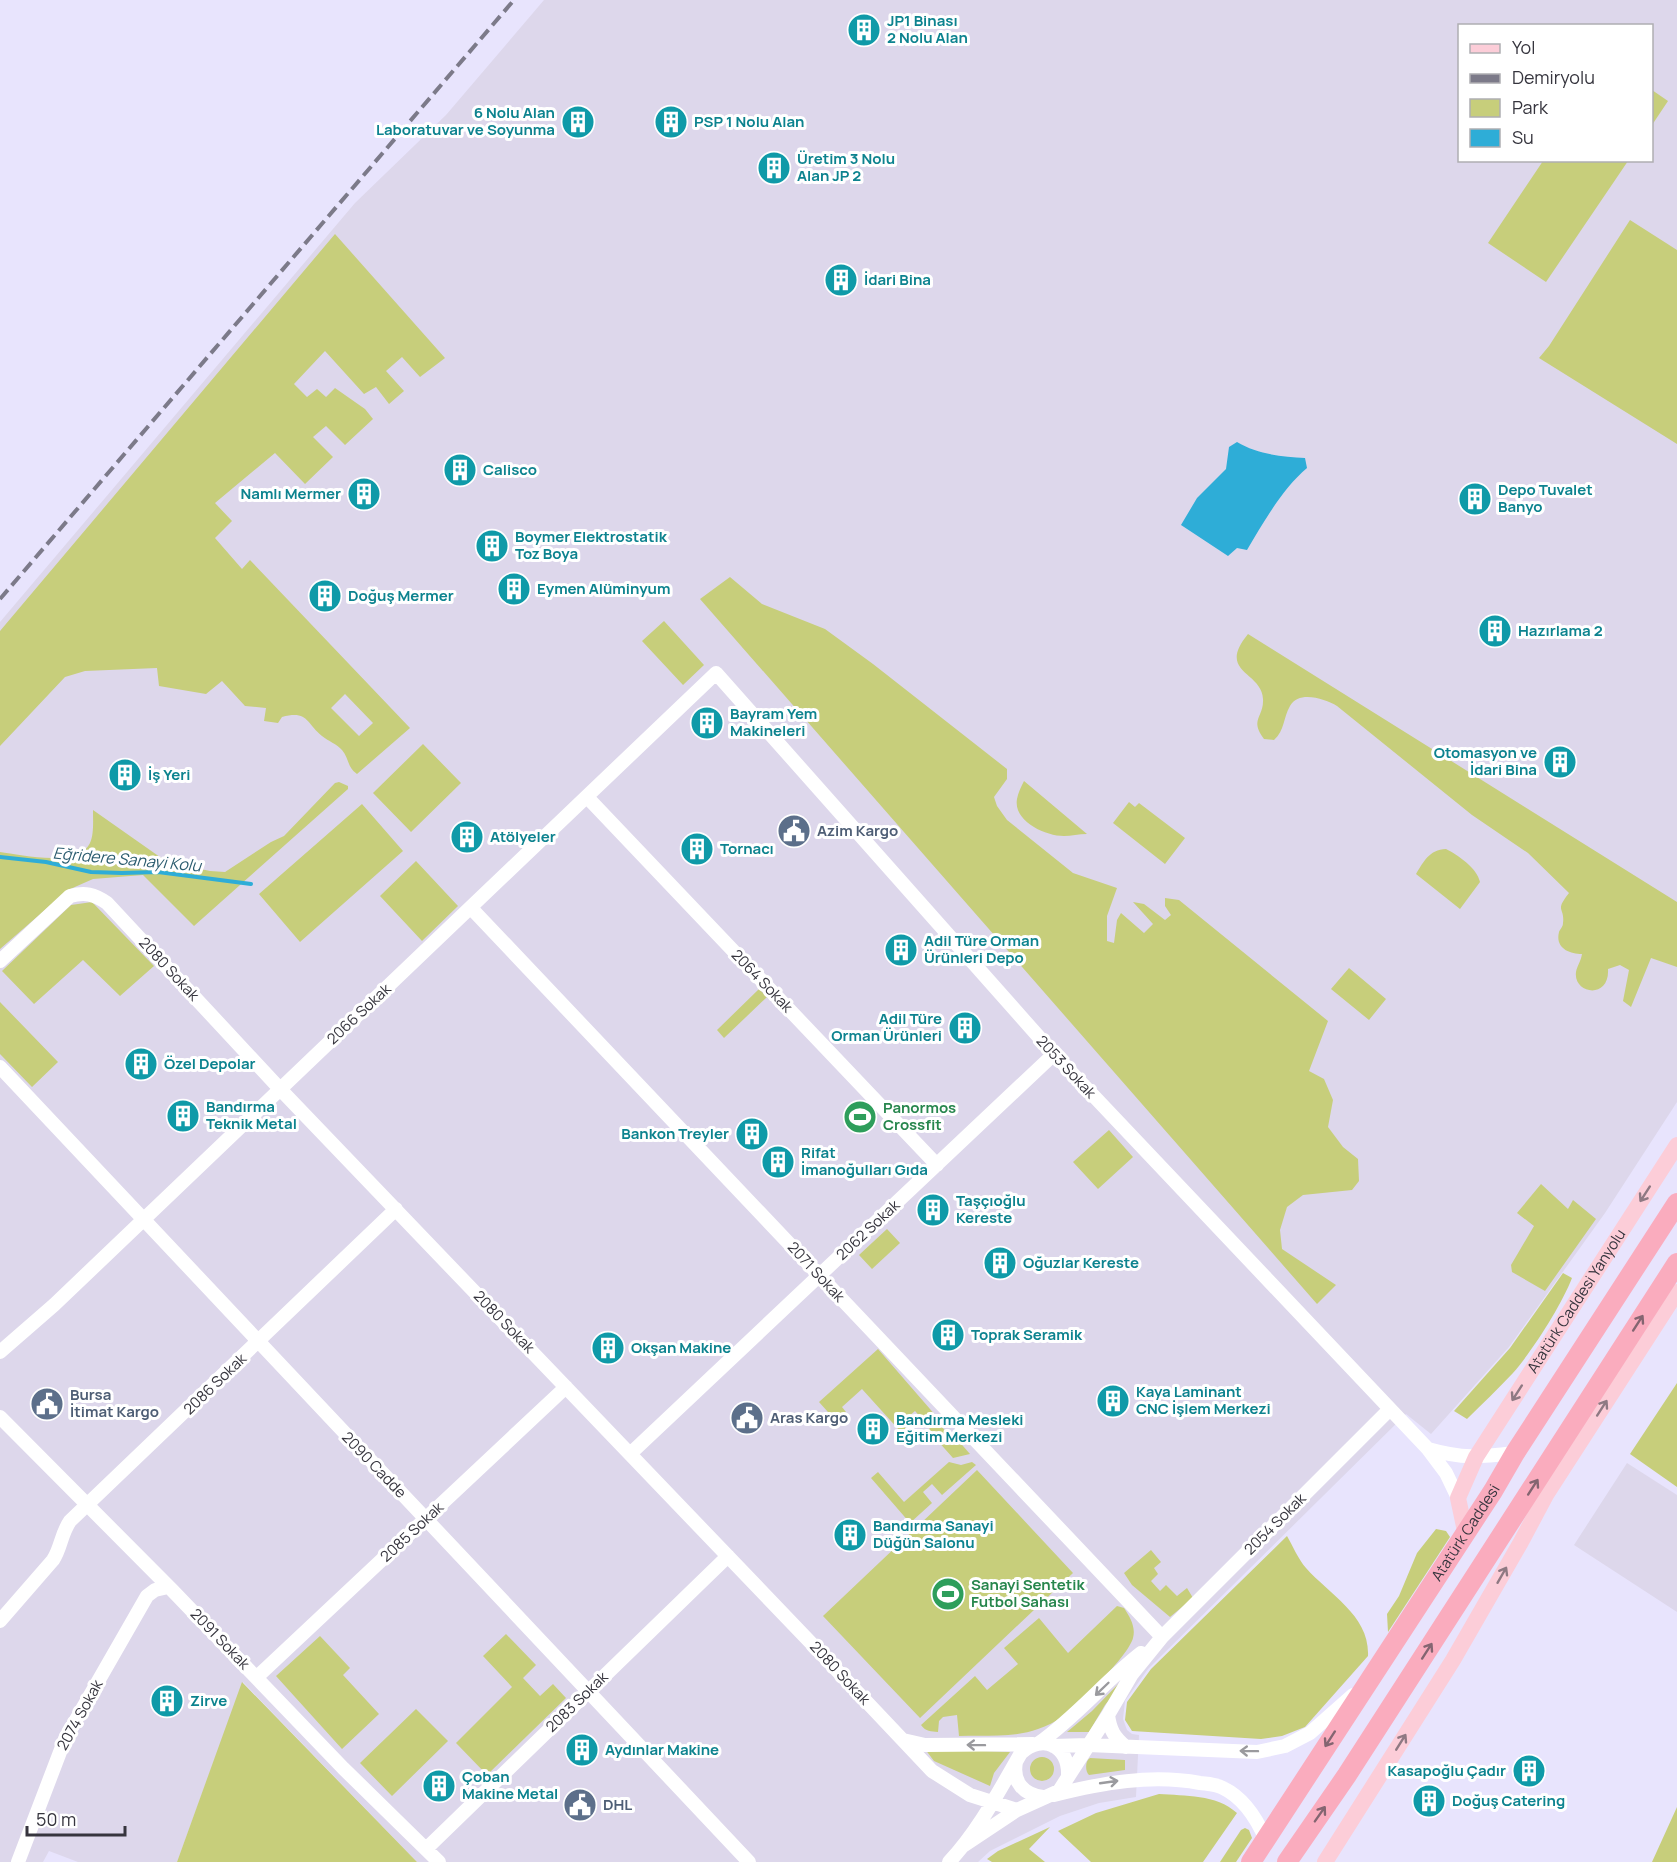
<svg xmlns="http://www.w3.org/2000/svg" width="1677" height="1862" viewBox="0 0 1677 1862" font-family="Manrope,sans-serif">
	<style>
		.industrial { fill: #ddd7eb; fill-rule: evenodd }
		.green { fill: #c7ce7b; fill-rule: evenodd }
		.water { fill: #2eadd7 }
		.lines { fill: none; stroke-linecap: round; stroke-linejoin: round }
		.stream { stroke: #2eadd7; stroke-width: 4 }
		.minor { stroke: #fff; stroke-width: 14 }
		.major { stroke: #fccdd8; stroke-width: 16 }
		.highway { stroke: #faacbe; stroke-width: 20 }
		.rail { stroke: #7c7a89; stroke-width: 4; stroke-dasharray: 12 6; stroke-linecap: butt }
		.oneway { stroke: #8f7983 }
		.oneway2 { stroke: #846571 }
		.oneway3 { stroke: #9a9a9e }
		.labels { text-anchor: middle; stroke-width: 6; stroke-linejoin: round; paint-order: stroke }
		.culture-label { font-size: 15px; font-weight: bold; fill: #0d838f; stroke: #fff; text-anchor: start }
		.service-label { font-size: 15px; font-weight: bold; fill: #4e5e75; stroke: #fff; text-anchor: start }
		.street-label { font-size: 15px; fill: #36353e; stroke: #fff }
		.leisure-label { font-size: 15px; font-weight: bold; fill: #27864d; stroke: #fff; text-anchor: start }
		.water-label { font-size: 16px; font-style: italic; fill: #2b5c6f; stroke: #fff }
	</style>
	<rect width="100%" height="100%" fill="#e8e4fd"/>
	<path class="industrial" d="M 544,0 L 1677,0 L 1677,1102 L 1605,1213 L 1509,1347 L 1431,1434 L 1406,1414 L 1148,1669 L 1125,1701 L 1123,1719 L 1127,1730 L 1132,1734 L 1139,1735 L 1136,1797 L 1099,1803 L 1060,1816 L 990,1851 L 978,1862 L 417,1862 L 243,1682 L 177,1862 L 78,1862 L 49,1851 L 43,1862 L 0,1862 L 0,622 L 355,203 L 446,115 ZM 1460,26 L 1652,26 L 1652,160 L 1460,160 Z
		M 1627,1463 L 1677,1495 L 1677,1612 L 1574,1545 Z"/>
	<path class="green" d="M 1652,90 L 1668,101 L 1652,125 Z
		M 1543,161 L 1628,161 L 1546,282 L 1488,243 Z
		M 1630,220 L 1677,250 L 1677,444 L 1539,358 L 1549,346 Z
		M 335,234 L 445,358 L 420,377 L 402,357 L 386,371 L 404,391 L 389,404 L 376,387 L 364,394 L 325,351 L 294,384 L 307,397 L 317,389 L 326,397 L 335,388 L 365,409 L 373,419 L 345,445 L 326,426 L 313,437 L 333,457 L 305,484 L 275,453 L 215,503 L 232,521 L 215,538 L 242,569 L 250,560 L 410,728 L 357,774 C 347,767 349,758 342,750 C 337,744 328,741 322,736 C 306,723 308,710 282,717 L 278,723 L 264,721 L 266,708 L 245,706 L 222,681 L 206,694 L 159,686 L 157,668 L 85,671 L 65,677 L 0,746 L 0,631 ZM 345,694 L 373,723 L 359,736 L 331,708 Z
		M 730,577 L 762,604 L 825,629 L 873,664 L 1007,769 L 1007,779 L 994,797 L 997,806 L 1007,820 L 1073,873 L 1117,888 L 1107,916 L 1107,941 L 1114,943 L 1117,920 L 1121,913 L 1144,933 L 1153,924 L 1133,902 L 1144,904 L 1165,920 L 1171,915 L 1165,906 L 1165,898 L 1179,900 L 1328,1021 L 1309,1071 L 1324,1079 L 1333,1100 L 1328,1127 L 1343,1147 L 1358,1159 L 1359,1181 L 1352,1190 L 1303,1195 L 1287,1207 L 1280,1230 L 1282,1249 L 1336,1285 L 1317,1304 L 700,599 Z
		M 664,621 L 704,665 L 683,685 L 642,641 Z
		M 1248,634 L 1677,902 L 1677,967 L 1651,958 L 1631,1007 L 1623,1001 L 1629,970 L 1620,965 L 1608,969 C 1610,1000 1573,994 1576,972 C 1577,966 1581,961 1582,954 C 1569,954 1555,948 1559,932 C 1560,929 1563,927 1563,923 C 1565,907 1554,912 1569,893 L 1528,853 L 1472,815 L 1337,706 C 1325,699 1299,690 1290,706 C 1283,718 1285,730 1274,740 L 1264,739 C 1249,719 1264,718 1263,699 C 1262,671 1216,673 1248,634 Z
		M 423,744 L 461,783 L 411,832 L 373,793 Z
		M 1024,781 L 1087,834 C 1079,834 1071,836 1064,836 C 1045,836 1013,821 1017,799 C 1018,793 1021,787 1024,781 Z
		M 339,782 L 348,786 L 348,789 L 194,926 L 143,875 L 93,879 L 68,890 L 0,949 L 0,852 C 21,855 78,868 90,843 C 94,834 93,821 93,810 L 167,862 L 210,871 L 225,872 L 271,842 L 284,836 L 335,783 Z
		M 1129,802 L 1135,807 L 1139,803 L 1185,838 L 1165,864 L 1113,823 Z
		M 362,804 L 403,851 L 300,942 L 259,894 Z
		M 1446,849 C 1458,855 1477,868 1480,882 L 1460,909 L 1416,874 C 1424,861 1429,850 1446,849 Z
		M 416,861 L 458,906 L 422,941 L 380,896 Z
		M 92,902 L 154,966 L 120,996 L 83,960 L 34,1004 L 2,971 L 71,905 Z
		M 1349,968 L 1386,999 L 1369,1020 L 1331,989 Z
		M 759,989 L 767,997 L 724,1038 L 717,1030 Z
		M 0,1002 L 58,1062 L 32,1087 L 0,1054 Z
		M 1109,1130 L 1133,1157 L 1098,1189 L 1073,1162 Z
		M 1541,1184 L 1568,1209 L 1573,1200 L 1596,1219 L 1545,1291 L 1512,1272 L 1511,1265 L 1534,1226 L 1517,1213 Z
		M 887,1229 L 900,1243 L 872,1269 L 859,1255 Z
		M 1563,1273 L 1572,1278 C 1561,1306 1533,1350 1513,1373 C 1498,1389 1482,1404 1467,1419 L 1454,1411 L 1510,1348 Z
		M 878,1349 L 943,1424 L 941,1426 L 953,1439 L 956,1438 L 970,1454 L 953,1458 L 928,1430 L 930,1428 L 915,1411 L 901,1423 L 914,1437 L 909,1441 L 862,1389 L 842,1407 L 846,1412 L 836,1421 L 819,1402 Z
		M 1677,1383 L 1677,1487 L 1630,1454 Z
		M 949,1462 L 961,1465 L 972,1462 L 976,1465 L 942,1495 L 932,1484 L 923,1492 L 932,1503 L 910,1523 L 871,1478 L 878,1472 L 904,1502 Z
		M 977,1470 L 1073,1573 L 920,1718 L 823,1616 Z
		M 1436,1529 L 1446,1531 L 1450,1537 L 1388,1632 L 1387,1614 L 1399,1596 L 1417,1553 Z
		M 1287,1536 C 1293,1546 1298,1559 1306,1568 C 1330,1595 1370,1616 1368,1656 L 1305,1727 L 1282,1736 L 1261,1739 L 1132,1731 L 1125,1720 L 1127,1702 L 1151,1669 Z
		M 1151,1550 L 1161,1562 L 1154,1568 L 1158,1574 L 1151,1581 L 1160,1591 L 1166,1585 L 1177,1596 L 1187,1588 L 1193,1598 L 1170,1617 L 1132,1585 L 1124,1573 Z
		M 1117,1606 L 1124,1608 C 1130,1617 1136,1627 1133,1638 C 1129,1655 1078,1706 1062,1717 C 1055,1722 1047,1726 1038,1729 C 1014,1738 984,1735 959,1736 L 957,1715 L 943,1717 L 939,1721 L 938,1732 C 931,1731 926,1732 921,1725 L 975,1676 L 987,1690 L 1018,1664 L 1004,1648 L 1039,1618 L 1068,1653 Z
		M 506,1634 L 536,1665 L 523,1678 L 540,1696 L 553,1684 L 566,1698 L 487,1775 L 456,1743 L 512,1687 L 483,1656 Z
		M 320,1636 L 350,1668 L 343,1675 L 379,1714 L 342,1749 L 276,1676 Z
		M 1127,1675 L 1129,1676 L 1105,1705 L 1089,1732 L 1067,1732 L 1092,1711 Z
		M 242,1682 L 417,1862 L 177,1862 Z
		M 416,1709 L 448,1741 L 392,1796 L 360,1763 Z
		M 925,1749 L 1010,1752 L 994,1773 L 990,1786 L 934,1761 Z
		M1030 1769a12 12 0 1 1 24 0a12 12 0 1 1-24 0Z
		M 1090,1758 L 1125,1760 L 1125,1770 L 1089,1775 C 1085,1771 1085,1761 1090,1758 Z
		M 1159,1794 C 1185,1796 1216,1794 1237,1813 L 1203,1862 L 1091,1862 L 1058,1831 L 1096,1813 Z
		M 1677,1807 L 1677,1862 L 1652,1862 Z
		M 1050,1827 L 1029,1849 L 1045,1862 L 992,1862 L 987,1859 L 998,1851 Z
		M 1245,1828 L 1249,1830 L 1252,1838 L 1236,1862 L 1220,1862 L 1241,1830 Z"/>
	<path class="water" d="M 1237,442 C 1257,454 1282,457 1305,458 L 1307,468 C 1283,488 1263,523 1247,550 L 1237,548 L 1228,556 L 1181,525 L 1197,498 L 1226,469 L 1229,447 Z"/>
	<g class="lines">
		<path class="stream" d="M 0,857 L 46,862 L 91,872 L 122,873 L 158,872 L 251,884"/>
		<path class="minor" d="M 587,797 L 937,1165
			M 471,908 L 1162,1637
			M 0,961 L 70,896 C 85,892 94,894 107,903 L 280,1089 L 811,1643 L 932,1771 L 970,1795 L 1017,1810
			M 0,1067 L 749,1862
			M 0,1352 L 54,1305 L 716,673 L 1054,1054 L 1428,1449 L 1446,1473 L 1458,1498
			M 0,1417 L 172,1590 L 343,1768 L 439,1862
			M 1428,1449 C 1463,1459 1480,1457 1515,1453
			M 630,1454 L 1054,1054
			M 0,1621 L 53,1560 C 61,1548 61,1534 70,1521 L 396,1209
			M 257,1677 L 566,1387
			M 1108,1715 C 1110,1730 1114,1737 1126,1747
			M 903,1740 L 925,1745 L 1033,1744
			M 1039,1743 C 1076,1717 1105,1681 1141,1653
			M 1053,1746 L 1088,1745 L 1257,1752 L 1285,1746 L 1310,1733 L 1353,1695
			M 1016,1762 C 1012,1782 1024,1795 1043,1797
			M 1054,1795 C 1102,1783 1151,1774 1200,1783 C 1207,1784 1216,1784 1223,1788 C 1244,1798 1257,1819 1266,1840
			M 963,1846 L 1017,1810 L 1059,1791 L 1108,1715 L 1132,1674 L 1162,1637 L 1389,1410
			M 426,1849 L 728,1556
			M 18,1862 L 65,1739 L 147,1596 L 155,1590 L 168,1587
			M 949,1862 C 979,1830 999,1791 1021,1753 C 1043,1733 1069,1746 1068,1775"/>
		<g class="major">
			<path id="s1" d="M 1465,1531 L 1458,1498 L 1476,1457 L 1677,1145"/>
			<path d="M 1325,1862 L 1453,1660 L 1521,1542 L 1546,1495 L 1677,1292"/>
		</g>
		<g class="highway">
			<path id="s2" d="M 1251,1862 L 1493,1491 L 1515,1453 L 1677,1203"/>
			<path d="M 1287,1862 L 1347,1775 L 1677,1263"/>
		</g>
		<path class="rail" d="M 0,599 L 514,0"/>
	</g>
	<defs><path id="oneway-shaft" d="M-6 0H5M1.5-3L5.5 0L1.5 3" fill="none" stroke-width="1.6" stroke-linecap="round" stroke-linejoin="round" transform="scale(1.5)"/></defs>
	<g class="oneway">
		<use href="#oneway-shaft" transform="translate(1645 1194) rotate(123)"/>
		<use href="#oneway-shaft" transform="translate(1517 1393) rotate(123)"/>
		<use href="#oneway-shaft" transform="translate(1602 1408) rotate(-57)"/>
		<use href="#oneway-shaft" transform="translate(1502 1575) rotate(-60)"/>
		<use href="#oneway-shaft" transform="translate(1401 1742) rotate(-58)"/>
	</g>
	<g class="oneway2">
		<use href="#oneway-shaft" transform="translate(1638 1323) rotate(-57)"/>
		<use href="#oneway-shaft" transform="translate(1533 1487) rotate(-57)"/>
		<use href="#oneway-shaft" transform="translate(1427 1651) rotate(-57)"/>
		<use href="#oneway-shaft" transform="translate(1330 1739) rotate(123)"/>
		<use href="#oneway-shaft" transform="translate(1320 1814) rotate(-55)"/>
	</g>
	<g class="oneway3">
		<use href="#oneway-shaft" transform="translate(1102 1689) rotate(136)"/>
		<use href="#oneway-shaft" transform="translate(976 1745) rotate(-179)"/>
		<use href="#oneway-shaft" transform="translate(1249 1751) rotate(-179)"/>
		<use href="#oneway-shaft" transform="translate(1109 1782) rotate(-8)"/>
	</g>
	<defs>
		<symbol id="building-disc" viewBox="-11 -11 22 22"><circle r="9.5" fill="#0f9aa8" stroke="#fff"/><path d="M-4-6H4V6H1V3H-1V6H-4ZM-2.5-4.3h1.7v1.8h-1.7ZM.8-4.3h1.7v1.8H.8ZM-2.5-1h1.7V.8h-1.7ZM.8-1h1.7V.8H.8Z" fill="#fff"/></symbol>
		<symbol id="civic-disc" viewBox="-11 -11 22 22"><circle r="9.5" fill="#5c6f8a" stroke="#fff"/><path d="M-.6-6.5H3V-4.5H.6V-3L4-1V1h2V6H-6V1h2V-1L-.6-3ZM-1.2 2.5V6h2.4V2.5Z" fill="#fff"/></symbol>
		<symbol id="stadium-disc" viewBox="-11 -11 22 22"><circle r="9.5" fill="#2e9e5b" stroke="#fff"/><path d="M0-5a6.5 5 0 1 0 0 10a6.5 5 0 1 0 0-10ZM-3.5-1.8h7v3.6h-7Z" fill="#fff"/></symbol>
	</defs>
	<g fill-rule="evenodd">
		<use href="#building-disc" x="845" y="11" width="38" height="38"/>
		<use href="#building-disc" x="559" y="103" width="38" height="38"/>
		<use href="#building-disc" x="652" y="103" width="38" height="38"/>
		<use href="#building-disc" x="755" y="149" width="38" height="38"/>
		<use href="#building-disc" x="822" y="261" width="38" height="38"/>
		<use href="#building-disc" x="441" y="451" width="38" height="38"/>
		<use href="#building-disc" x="345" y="475" width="38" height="38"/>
		<use href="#building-disc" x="1456" y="480" width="38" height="38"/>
		<use href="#building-disc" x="473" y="527" width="38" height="38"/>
		<use href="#building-disc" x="495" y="570" width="38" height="38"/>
		<use href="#building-disc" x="306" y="577" width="38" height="38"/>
		<use href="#building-disc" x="1476" y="612" width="38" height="38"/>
		<use href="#building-disc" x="688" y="704" width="38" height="38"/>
		<use href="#building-disc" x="1541" y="743" width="38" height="38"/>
		<use href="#building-disc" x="106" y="756" width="38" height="38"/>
		<use href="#civic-disc" x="775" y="812" width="38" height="38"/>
		<use href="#building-disc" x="448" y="818" width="38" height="38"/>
		<use href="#building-disc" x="678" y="830" width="38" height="38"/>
		<use href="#building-disc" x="882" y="931" width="38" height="38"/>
		<use href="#building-disc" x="946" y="1009" width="38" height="38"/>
		<use href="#building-disc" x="122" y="1045" width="38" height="38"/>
		<use href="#building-disc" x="164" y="1097" width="38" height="38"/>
		<use href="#stadium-disc" x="841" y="1098" width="38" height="38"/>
		<use href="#building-disc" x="733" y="1115" width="38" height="38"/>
		<use href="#building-disc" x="759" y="1143" width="38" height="38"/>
		<use href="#building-disc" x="914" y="1191" width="38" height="38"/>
		<use href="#building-disc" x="981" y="1244" width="38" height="38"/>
		<use href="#building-disc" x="929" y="1316" width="38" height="38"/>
		<use href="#building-disc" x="589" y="1329" width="38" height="38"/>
		<use href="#building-disc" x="1094" y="1382" width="38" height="38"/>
		<use href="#civic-disc" x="28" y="1385" width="38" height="38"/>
		<use href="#civic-disc" x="728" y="1399" width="38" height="38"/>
		<use href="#building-disc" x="854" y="1410" width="38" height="38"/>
		<use href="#building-disc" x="831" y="1516" width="38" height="38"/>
		<use href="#stadium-disc" x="929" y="1575" width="38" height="38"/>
		<use href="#building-disc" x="148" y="1682" width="38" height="38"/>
		<use href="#building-disc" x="563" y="1731" width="38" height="38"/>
		<use href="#building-disc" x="1510" y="1752" width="38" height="38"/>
		<use href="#building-disc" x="420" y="1767" width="38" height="38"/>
		<use href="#building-disc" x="1410" y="1782" width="38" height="38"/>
		<use href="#civic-disc" x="561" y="1786" width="38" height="38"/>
	</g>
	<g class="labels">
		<g class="culture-label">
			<text x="887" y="26">JP1 Binası<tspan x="887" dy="17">2 Nolu Alan</tspan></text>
			<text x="555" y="118" text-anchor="end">6 Nolu Alan<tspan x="555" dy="17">Laboratuvar ve Soyunma</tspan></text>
			<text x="694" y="127">PSP 1 Nolu Alan</text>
			<text x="797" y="164">Üretim 3 Nolu<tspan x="797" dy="17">Alan JP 2</tspan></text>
			<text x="864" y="285">İdari Bina</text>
			<text x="483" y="475">Calisco</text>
			<text x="1498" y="495">Depo Tuvalet<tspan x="1498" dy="17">Banyo</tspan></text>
			<text x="341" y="499" text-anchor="end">Namlı Mermer</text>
			<text x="515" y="542">Boymer Elektrostatik<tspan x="515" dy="17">Toz Boya</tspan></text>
			<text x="537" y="594">Eymen Alüminyum</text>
			<text x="348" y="601">Doğuş Mermer</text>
			<text x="1518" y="636">Hazırlama 2</text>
			<text x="730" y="719">Bayram Yem<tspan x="730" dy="17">Makineleri</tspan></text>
			<text x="1537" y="758" text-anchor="end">Otomasyon ve<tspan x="1537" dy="17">İdari Bina</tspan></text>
			<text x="148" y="780">İş Yeri</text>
			<text x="490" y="842">Atölyeler</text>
			<text x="720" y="854">Tornacı</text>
			<text x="924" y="946">Adil Türe Orman<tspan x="924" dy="17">Ürünleri Depo</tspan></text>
			<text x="942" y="1024" text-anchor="end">Adil Türe<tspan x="942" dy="17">Orman Ürünleri</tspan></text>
			<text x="164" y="1069">Özel Depolar</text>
			<text x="206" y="1112">Bandırma<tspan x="206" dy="17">Teknik Metal</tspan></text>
			<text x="729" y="1139" text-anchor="end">Bankon Treyler</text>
			<text x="801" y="1158">Rifat<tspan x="801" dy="17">İmanoğulları Gıda</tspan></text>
			<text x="956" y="1206">Taşçıoğlu<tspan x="956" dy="17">Kereste</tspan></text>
			<text x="1023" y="1268">Oğuzlar Kereste</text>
			<text x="971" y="1340">Toprak Seramik</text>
			<text x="631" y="1353">Okşan Makine</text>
			<text x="1136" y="1397">Kaya Laminant<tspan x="1136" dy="17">CNC İşlem Merkezi</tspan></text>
			<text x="896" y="1425">Bandırma Mesleki<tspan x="896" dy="17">Eğitim Merkezi</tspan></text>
			<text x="873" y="1531">Bandırma Sanayi<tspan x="873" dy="17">Düğün Salonu</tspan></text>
			<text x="190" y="1706">Zirve</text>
			<text x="605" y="1755">Aydınlar Makine</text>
			<text x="1506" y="1776" text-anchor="end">Kasapoğlu Çadır</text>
			<text x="462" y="1782">Çoban<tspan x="462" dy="17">Makine Metal</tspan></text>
			<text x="1452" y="1806">Doğuş Catering</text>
		</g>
		<g class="service-label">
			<text x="817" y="836">Azim Kargo</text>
			<text x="70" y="1400">Bursa<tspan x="70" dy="17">İtimat Kargo</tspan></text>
			<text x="770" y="1423">Aras Kargo</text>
			<text x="603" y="1810">DHL</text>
		</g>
		<g class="street-label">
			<text transform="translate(169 969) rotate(47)" y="5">2080 Sokak</text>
			<text transform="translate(762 981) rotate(46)" y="5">2064 Sokak</text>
			<text transform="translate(359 1014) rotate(-43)" y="5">2066 Sokak</text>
			<text transform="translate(1066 1067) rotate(47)" y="5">2053 Sokak</text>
			<text transform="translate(868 1230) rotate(-43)" y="5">2062 Sokak</text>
			<text transform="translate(816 1272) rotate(47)" y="5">2071 Sokak</text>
			<text dy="5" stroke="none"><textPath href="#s1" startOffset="264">Atatürk Caddesi Yanyolu</textPath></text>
			<text transform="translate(504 1322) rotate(46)" y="5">2080 Sokak</text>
			<text transform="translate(215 1384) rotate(-44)" y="5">2086 Sokak</text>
			<text transform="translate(374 1465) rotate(46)" y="5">2090 Cadde</text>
			<text transform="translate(1275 1524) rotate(-45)" y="5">2054 Sokak</text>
			<text transform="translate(412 1532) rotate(-43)" y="5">2085 Sokak</text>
			<text dy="5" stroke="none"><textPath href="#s2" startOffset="393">Atatürk Caddesi</textPath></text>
			<text transform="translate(220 1639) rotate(46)" y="5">2091 Sokak</text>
			<text transform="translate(840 1673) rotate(47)" y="5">2080 Sokak</text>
			<text transform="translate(577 1702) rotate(-44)" y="5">2083 Sokak</text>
			<text transform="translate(80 1715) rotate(-61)" y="5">2074 Sokak</text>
		</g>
		<g class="leisure-label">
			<text x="883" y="1113">Panormos<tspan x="883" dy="17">Crossfit</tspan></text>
			<text x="971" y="1590">Sanayi Sentetik<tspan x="971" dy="17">Futbol Sahası</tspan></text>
		</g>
		<g class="water-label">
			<text transform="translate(127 859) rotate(5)" y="6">Eğridere Sanayi Kolu</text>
		</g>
	</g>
	<rect x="1458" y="24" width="195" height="138" fill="#ffffff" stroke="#afaeb2" stroke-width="1.5"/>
	<rect x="1470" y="44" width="30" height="9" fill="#fccdd8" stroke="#afaeb2" stroke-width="1.5"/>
	<text x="1512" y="54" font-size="18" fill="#36353e">Yol</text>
	<rect x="1470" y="74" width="30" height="9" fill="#7c7a89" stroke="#afaeb2" stroke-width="1.5"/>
	<text x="1512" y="84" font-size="18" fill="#36353e">Demiryolu</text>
	<rect x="1470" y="99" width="30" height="18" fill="#c7ce7b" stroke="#afaeb2" stroke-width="1.5"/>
	<text x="1512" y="114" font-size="18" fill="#36353e">Park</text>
	<rect x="1470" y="129" width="30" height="18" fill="#2eadd7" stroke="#afaeb2" stroke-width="1.5"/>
	<text x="1512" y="144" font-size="18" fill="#36353e">Su</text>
	<path d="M27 1826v9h98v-9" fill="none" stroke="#36353e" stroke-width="3"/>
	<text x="36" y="1826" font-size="18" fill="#36353e" stroke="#ffffff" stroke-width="4.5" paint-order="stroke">50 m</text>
</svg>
